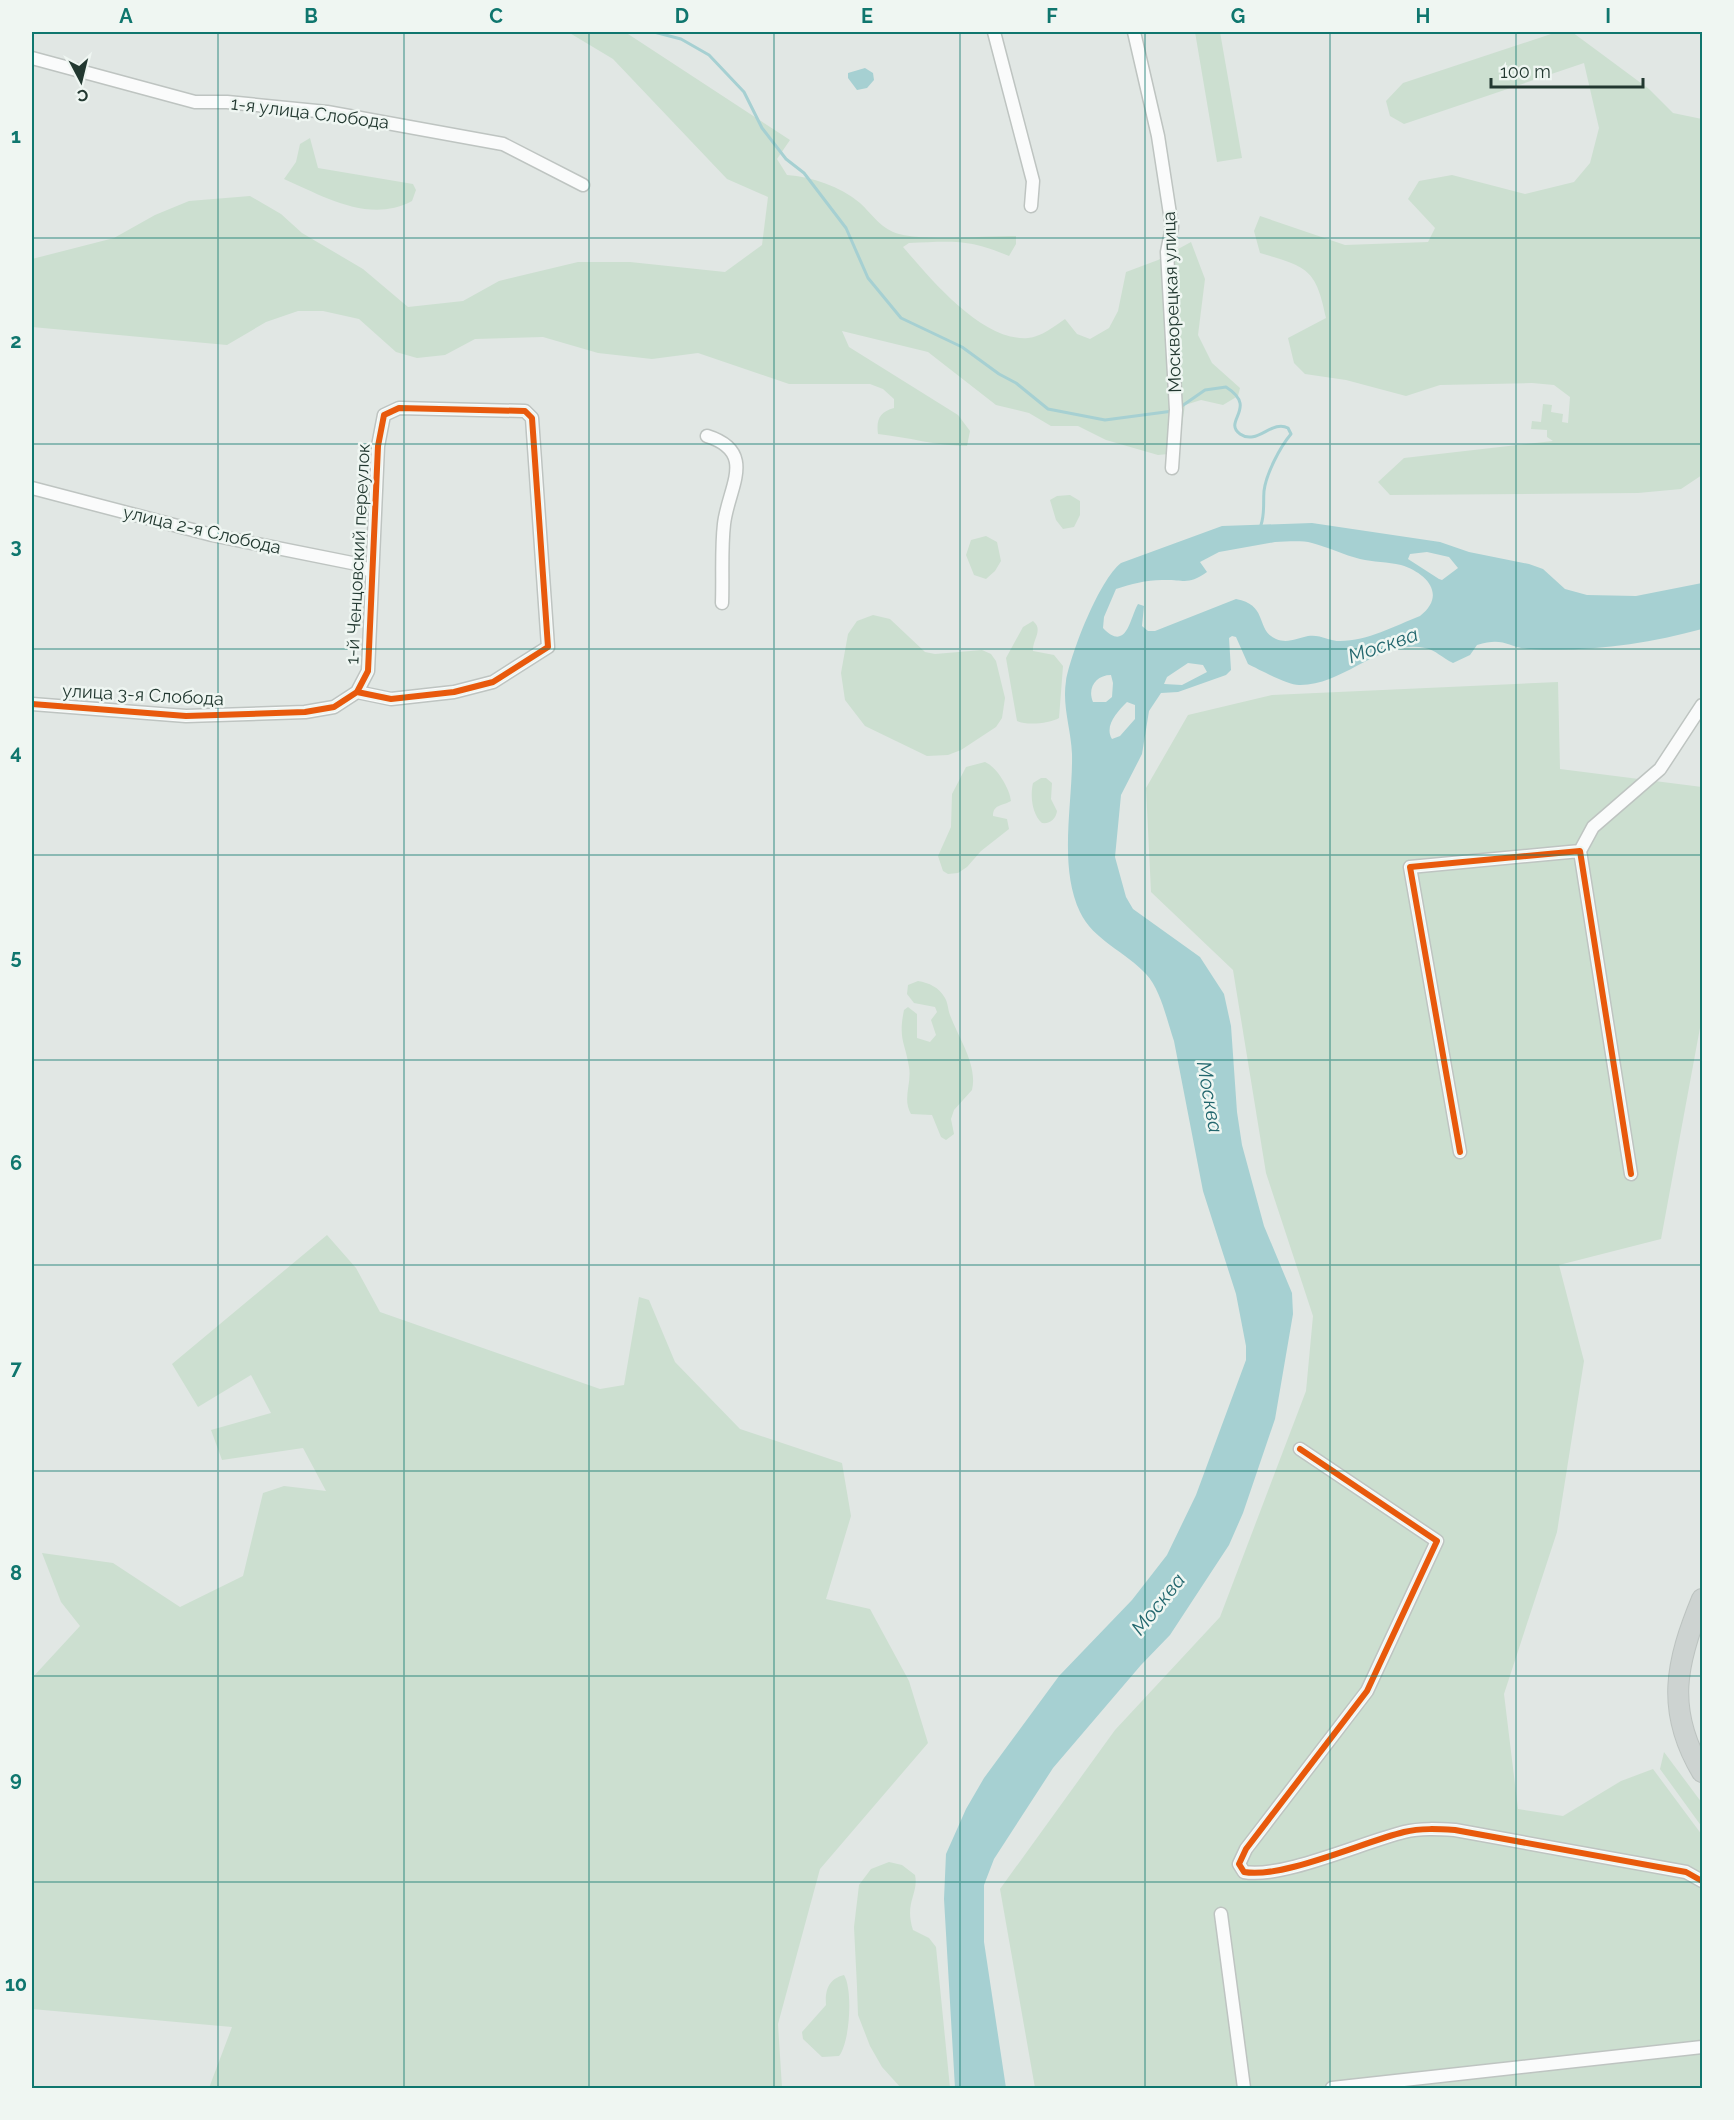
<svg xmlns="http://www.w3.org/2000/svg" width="1734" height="2120" viewBox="0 0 1734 2120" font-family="Raleway,sans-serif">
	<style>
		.green { fill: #ccdfd0 }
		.water { fill: #a6d0d2; fill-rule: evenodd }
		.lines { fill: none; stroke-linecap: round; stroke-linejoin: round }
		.stream { stroke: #a6d0d2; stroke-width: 3 }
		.street-casing { stroke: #bec4c1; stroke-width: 15 }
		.primary-casing { stroke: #bcc3c0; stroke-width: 22 }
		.street { stroke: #fafbfb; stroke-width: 12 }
		.primary { stroke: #cdd3d1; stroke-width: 20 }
		.cycleway-casing { stroke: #eff6f2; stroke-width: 10 }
		.cycleway { stroke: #e8590c; stroke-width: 6 }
		.grid { fill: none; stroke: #0f766e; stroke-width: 1.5; stroke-opacity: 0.55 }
		.labels { text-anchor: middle; stroke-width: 5; stroke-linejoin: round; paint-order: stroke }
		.street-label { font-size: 18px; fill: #223830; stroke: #eff6f2 }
		.water-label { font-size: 20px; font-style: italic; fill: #22676e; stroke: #eff6f2 }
		.neatline { fill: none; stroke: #0f766e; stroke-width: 2 }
		.grid-label { font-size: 20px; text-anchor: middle; font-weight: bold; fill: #0f766e }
	</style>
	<rect width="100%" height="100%" fill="#e1e7e4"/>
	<path class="green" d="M 568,32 L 625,32 L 790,140 L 777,159 L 787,175 C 812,177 840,186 860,203 C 873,215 881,229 899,234 C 924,241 987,236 1016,236 L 1016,244 L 1009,256 C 970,239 952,241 909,243 L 903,247 C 930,278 982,342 1028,338 C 1041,337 1055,326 1065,319 L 1077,334 L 1090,339 L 1109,328 L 1118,311 L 1126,272 L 1158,260 L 1191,242 L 1205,279 L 1198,335 L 1212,363 L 1240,388 L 1238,396 L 1223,405 L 1201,400 L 1185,405 L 1178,453 L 1158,455 L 1106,440 L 1078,426 L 1051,426 L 1029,413 L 996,405 L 928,352 L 842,331 L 849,347 L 958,415 L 970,431 L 967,446 C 936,446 908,437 878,434 C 876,419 880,412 894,408 L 894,399 L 883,389 L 870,384 L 789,384 L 698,353 L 652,359 L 598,353 L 543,337 L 475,339 L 445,355 L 417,358 L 396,352 L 359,319 L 323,311 L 298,311 L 266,322 L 227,345 L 32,327 L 32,259 L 114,238 L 155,215 L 189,201 L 250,196 L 281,214 L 302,233 L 363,269 L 408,307 L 463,301 L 499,281 L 578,262 L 630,262 L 725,272 L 762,245 L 768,197 L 727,179 L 613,59 Z
		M 1195,32 L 1220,32 L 1242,158 L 1217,162 Z
		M 1557,32 L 1572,32 L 1649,89 L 1673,113 L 1702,119 L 1702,475 L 1681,489 L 1638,493 L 1390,495 L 1378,482 L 1404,458 L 1553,441 L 1547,437 L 1547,430 L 1531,429 L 1532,421 L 1541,422 L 1543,404 L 1552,405 L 1551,412 L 1563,414 L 1562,422 L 1568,423 L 1570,397 L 1554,385 L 1532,383 L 1440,385 L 1406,396 L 1346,380 L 1305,374 L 1294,363 L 1288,338 L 1326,318 C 1316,268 1307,267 1260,253 L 1254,231 L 1260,216 L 1345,245 L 1428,242 L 1435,228 L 1408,199 L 1419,181 L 1452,175 L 1525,194 L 1574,182 L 1590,163 L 1599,128 L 1584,63 L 1404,124 L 1390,116 L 1386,101 L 1403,83 Z
		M 310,138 L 318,168 L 413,184 L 416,190 L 412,201 C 369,224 323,196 284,179 L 296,162 L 300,144 Z
		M 1070,495 L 1080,501 L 1080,515 L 1074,527 L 1063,529 L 1056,520 L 1050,500 L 1057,496 Z
		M 986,536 L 997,542 L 1001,561 L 995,571 L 986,579 L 974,575 L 966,555 L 971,540 Z
		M 873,615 L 890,619 L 925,652 L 935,654 L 982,650 L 991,654 L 996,661 L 1005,698 L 1002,718 L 996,727 L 961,750 L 948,755 L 927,756 L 865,726 L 845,700 L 841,673 L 848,634 L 857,621 Z
		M 1033,621 C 1044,630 1032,640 1033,651 L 1054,655 L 1063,666 L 1059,718 C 1050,723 1028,726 1017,721 L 1006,658 L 1023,627 Z
		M 1558,682 L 1560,769 L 1702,787 L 1702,1017 L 1661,1239 L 1559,1265 L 1584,1361 L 1557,1532 L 1504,1694 L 1518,1809 L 1563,1816 L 1621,1781 L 1653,1769 L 1702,1835 L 1702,2088 L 1035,2088 L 1000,1889 L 1115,1730 L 1220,1617 L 1306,1391 L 1313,1316 L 1266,1173 L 1233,970 L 1151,892 L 1146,788 L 1188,715 L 1272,695 Z
		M 985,762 C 997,767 1010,789 1011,801 C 1003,806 993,804 993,816 L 1007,819 L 1009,829 L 981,851 L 967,867 L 958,873 L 948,874 L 943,871 L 938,856 L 951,827 L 952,794 L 966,767 Z
		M 1041,778 L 1046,778 L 1052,783 L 1051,799 L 1057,811 C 1056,819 1050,824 1042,823 C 1032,814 1030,796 1033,783 Z
		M 918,981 C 929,983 939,987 945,998 C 948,1003 948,1010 950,1015 C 958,1037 978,1065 972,1090 L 954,1110 L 951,1119 L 954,1134 L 946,1140 L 941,1137 L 932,1115 L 911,1114 C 902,1099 912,1083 909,1067 C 905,1042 898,1039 904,1010 L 908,1007 L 917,1014 L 917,1038 L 930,1042 L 936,1035 L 931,1020 L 937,1012 L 935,1007 L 914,1003 L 907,994 L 908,985 Z
		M 327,1235 L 356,1268 L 380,1312 L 600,1389 L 624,1385 L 639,1297 L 649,1300 L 675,1362 L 740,1429 L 842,1463 L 851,1516 L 826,1599 L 870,1609 L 909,1681 L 928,1743 L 820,1869 L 778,2024 L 782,2088 L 209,2088 L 232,2027 L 32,2009 L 32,1678 L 80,1626 L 61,1602 L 42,1553 L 113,1563 L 180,1607 L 243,1576 L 263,1493 L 284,1486 L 326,1491 L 303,1448 L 222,1460 L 211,1430 L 271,1413 L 251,1375 L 198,1407 L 172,1364 Z
		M 1664,1752 L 1702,1803 L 1702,1827 L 1660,1769 Z
		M 889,1862 L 902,1865 L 915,1875 C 919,1894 904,1902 913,1930 L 929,1938 L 936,1947 L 950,2088 L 901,2088 L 882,2067 L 870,2046 L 858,2015 L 857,1987 L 854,1927 L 859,1885 L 871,1869 Z
		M 844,1975 C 853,1989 850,2043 839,2056 L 822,2057 L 803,2039 L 802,2032 L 826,2005 C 825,1991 828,1979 844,1975 Z"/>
	<path class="water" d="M 865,68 L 873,73 L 874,80 L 867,88 L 857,90 L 848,78 L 848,73 Z
		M 1312,523 L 1440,542 L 1469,552 L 1529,564 L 1543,569 L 1565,589 L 1587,595 L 1636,596 L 1702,583 L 1702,629 C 1647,644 1589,652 1531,649 C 1507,648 1505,636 1477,645 L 1470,655 L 1453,663 C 1442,658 1436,650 1425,648 C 1379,639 1344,686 1299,685 C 1288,685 1260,670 1248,664 L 1236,637 L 1232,636 L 1229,638 L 1231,670 L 1226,675 L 1178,692 L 1161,693 L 1149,711 L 1142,754 L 1121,795 L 1115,857 L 1126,897 L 1133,909 L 1200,957 L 1224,994 L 1231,1026 L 1237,1112 L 1242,1145 L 1264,1226 L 1292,1293 L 1293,1314 L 1275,1419 L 1243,1513 L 1229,1545 L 1170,1635 L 1141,1665 L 1053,1768 L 994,1859 L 984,1885 L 984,1942 L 1006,2088 L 955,2088 L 944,1899 L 946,1854 L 966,1809 L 984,1778 L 1059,1676 L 1132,1600 L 1167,1555 L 1196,1495 L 1246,1360 L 1246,1346 L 1236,1294 L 1203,1191 L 1174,1041 C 1167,1021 1161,990 1146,974 C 1126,952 1093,940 1080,912 C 1058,866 1073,803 1072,754 C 1071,729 1062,706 1066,681 C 1071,653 1099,580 1121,563 L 1222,526 ZM 1275,542 C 1286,542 1300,540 1312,543 C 1328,547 1344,555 1360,559 C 1373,562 1388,562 1401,565 C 1427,573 1447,595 1420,616 C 1394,626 1368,641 1340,641 C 1329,641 1320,634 1308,636 C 1297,638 1288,644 1276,639 C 1255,630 1269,605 1236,599 L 1155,631 L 1148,631 L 1142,626 L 1144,606 L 1138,604 C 1130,617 1127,653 1103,628 L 1104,617 L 1116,589 C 1131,584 1146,580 1162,580 C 1184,579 1187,586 1207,572 L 1200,562 L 1219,552 ZM 1427,552 L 1449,557 L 1458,568 L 1442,580 L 1439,579 L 1408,559 L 1410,554 ZM 1188,663 L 1203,665 L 1207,672 L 1182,685 L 1164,684 L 1167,677 ZM 1111,675 L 1113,683 L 1112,697 L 1106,702 L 1093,702 C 1087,688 1096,675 1111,675 ZM 1127,702 L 1135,705 L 1135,719 L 1120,736 L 1112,739 C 1104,726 1117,712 1127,702 Z"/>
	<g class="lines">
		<path class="stream" d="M 654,32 L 681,39 L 709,55 L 744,92 L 762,128 L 786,159 L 804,173 L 846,228 L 868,278 L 901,318 L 962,347 L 999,374 L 1016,383 L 1048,409 L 1105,420 L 1173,411
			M 1179,408 L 1205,390 L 1226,387 C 1259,408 1222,421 1240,434 C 1257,446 1272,419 1288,428 L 1291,434 C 1280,447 1266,474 1264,491 C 1263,503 1265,513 1261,525"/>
		<defs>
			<path id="street" d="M 994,32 L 1033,181 L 1031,206
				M 1134,32 L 1158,136 L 1172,227 L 1167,252 L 1176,410 L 1172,468
				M 32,58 L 195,102 L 227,102 L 327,112 L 503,144 L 583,185
				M 707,436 C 758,452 728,488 724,524 C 721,550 723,577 722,603
				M 32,488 L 212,535 L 357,564 L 372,572
				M 32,704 L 186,716 L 305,712 L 334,707 L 357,692 L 368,671 L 378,446 L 384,415 L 399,408 L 525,411 L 532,418 L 548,647 L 493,682 L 454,692 L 391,699 L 357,692
				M 1580,851 L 1593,827 L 1660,769 L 1702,705
				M 1460,1152 L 1410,867 L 1580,851 L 1631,1174
				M 1300,1449 L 1437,1541 L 1367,1691 L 1246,1849 L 1239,1864 L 1244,1872 C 1282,1879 1363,1842 1404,1832 C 1421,1828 1438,1829 1455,1830 L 1686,1872 L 1702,1881
				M 1221,1914 L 1244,2088
				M 1332,2088 L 1702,2047"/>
			<path id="primary" d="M 1702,1599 C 1676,1662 1665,1710 1702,1772"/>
		</defs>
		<use href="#street" class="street-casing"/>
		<use href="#primary" class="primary-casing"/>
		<use href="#street" class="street"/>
		<use href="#primary" class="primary"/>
		<defs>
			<path id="cycleway" d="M 32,704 L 186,716 L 305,712 L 334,707 L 357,692 L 368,671 L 378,446 L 384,415 L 399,408 L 525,411 L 532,418 L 548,647 L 493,682 L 454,692 L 391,699 L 357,692
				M 1460,1152 L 1410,867 L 1580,851 L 1631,1174
				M 1300,1449 L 1437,1541 L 1367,1691 L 1246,1849 L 1239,1864 L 1244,1872 C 1282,1879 1363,1842 1404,1832 C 1421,1828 1438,1829 1455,1830 L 1686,1872 L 1702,1881"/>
		</defs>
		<use href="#cycleway" class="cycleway-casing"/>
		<use href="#cycleway" class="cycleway"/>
	</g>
	<path class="grid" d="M 218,32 L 218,2088M 404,32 L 404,2088M 589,32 L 589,2088M 774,32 L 774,2088M 960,32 L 960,2088M 1145,32 L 1145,2088M 1330,32 L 1330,2088M 1516,32 L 1516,2088M 32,238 L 1702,238M 32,444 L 1702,444M 32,649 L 1702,649M 32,855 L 1702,855M 32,1060 L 1702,1060M 32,1265 L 1702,1265M 32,1471 L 1702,1471M 32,1676 L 1702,1676M 32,1882 L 1702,1882"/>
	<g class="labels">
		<g class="street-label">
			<text transform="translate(310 113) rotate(7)" y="6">1-я улица Слобода</text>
			<text transform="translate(1172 302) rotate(-92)" y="6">Москворецкая улица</text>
			<text transform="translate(202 530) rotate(13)" y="6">улица 2-я Слобода</text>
			<text transform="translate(358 554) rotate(-87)" y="6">1-й Ченцовский переулок</text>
			<text transform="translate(143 695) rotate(3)" y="6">улица 3-я Слобода</text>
		</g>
		<g class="water-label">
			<text transform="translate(1383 645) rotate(-19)" y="7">Москва</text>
			<text transform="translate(1210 1097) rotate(80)" y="7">Москва</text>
			<text transform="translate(1158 1604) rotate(-51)" y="7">Москва</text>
		</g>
	</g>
	<rect width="1734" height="2120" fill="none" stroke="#eff6f2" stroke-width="66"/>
	<g transform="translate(81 81) rotate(173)" stroke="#eff6f2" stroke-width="4.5" paint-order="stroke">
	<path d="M0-4.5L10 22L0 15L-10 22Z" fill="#223830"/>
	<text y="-9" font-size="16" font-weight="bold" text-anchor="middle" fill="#223830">С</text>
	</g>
	<path d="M1491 78v9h152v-9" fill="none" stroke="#223830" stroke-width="3"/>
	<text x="1500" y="78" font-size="18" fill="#223830" stroke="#eff6f2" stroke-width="4.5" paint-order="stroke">100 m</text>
	<rect x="33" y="33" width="1668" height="2054" class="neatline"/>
	<g class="grid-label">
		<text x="126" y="23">A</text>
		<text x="311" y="23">B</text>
		<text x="496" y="23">C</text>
		<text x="682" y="23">D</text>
		<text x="867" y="23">E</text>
		<text x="1052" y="23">F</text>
		<text x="1238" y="23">G</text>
		<text x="1423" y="23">H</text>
		<text x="1608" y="23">I</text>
		<text x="16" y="143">1</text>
		<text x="16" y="348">2</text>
		<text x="16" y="553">3</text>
		<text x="16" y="759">4</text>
		<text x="16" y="964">5</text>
		<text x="16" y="1170">6</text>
		<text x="16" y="1375">7</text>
		<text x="16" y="1580">8</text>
		<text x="16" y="1786">9</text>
		<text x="16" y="1991">10</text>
	</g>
</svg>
